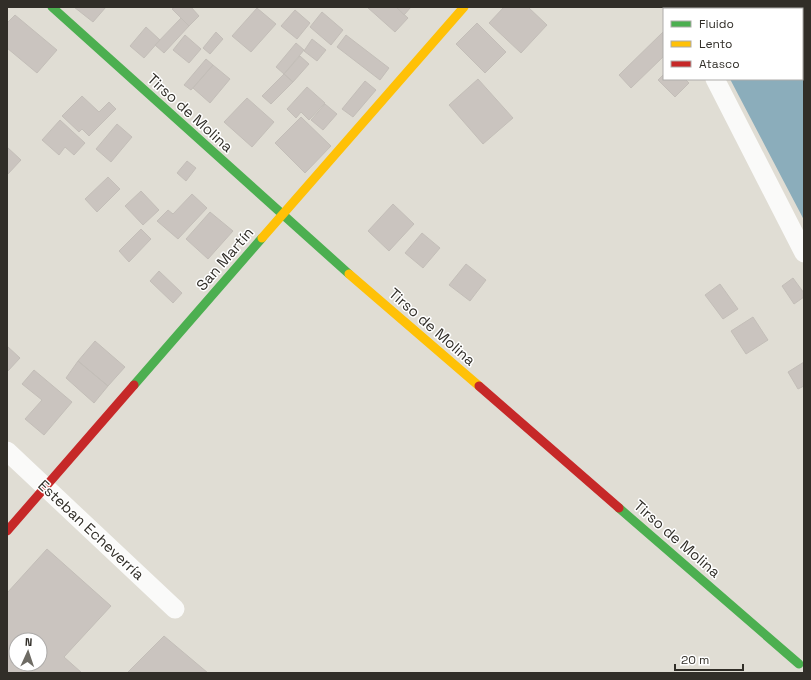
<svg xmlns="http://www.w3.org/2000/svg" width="811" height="680" viewBox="0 0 811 680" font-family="'Space Grotesk',sans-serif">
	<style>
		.water { fill: #8badbb }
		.building { fill: #cac4bf; stroke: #c3beb8; fill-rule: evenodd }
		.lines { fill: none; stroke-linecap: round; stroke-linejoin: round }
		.street { stroke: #fafaf9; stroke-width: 19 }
		.fast { stroke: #4caf50; stroke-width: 9 }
		.slow { stroke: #ffc107; stroke-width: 9 }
		.jam { stroke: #c62828; stroke-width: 9 }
		.labels { text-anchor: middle; stroke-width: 3; stroke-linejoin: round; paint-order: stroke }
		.street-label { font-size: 15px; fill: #312e28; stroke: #fff }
	</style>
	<rect width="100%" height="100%" fill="#e0ddd4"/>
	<path class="water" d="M 802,70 L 804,74 L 804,220 L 730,79 L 802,79 Z"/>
	<path class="building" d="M 74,7 L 106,7 L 93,22 Z
		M 175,7 L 191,7 L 199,16 L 189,26 L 172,9 Z
		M 367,7 L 396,7 L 408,18 L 395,32 Z
		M 396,7 L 411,7 L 404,15 Z
		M 504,7 L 528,7 L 547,25 L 521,53 L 489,23 Z
		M 257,8 L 276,24 L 251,52 L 232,36 Z
		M 295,10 L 310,23 L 297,39 L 281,26 Z
		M 322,12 L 343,30 L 331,45 L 310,27 Z
		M 15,15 L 57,50 L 37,73 L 7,48 L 7,23 Z
		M 181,18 L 189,26 L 164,53 L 155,45 Z
		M 477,23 L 506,52 L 485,73 L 456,44 Z
		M 146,27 L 160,40 L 144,58 L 130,46 Z
		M 216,32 L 223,39 L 210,54 L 203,48 Z
		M 663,32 L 664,56 L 631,88 L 619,75 Z
		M 185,35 L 201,49 L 189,63 L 173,50 Z
		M 346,35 L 389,68 L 380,80 L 337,47 Z
		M 312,39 L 326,50 L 317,61 L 304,51 Z
		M 296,43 L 304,50 L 284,74 L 276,67 Z
		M 300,56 L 309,64 L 293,82 L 284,74 Z
		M 206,59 L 213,65 L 191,90 L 184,85 Z
		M 213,65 L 230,79 L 210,103 L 193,88 Z
		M 284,74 L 293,82 L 271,104 L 262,96 Z
		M 664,74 L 664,79 L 685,79 L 689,83 L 675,97 L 658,80 Z
		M 478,79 L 513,118 L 483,144 L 449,105 Z
		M 365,81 L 376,90 L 353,117 L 342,109 Z
		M 307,87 L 325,103 L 309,120 L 301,112 L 296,118 L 287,109 Z
		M 82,96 L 99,112 L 109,102 L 116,109 L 89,136 L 82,129 L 79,132 L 62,116 Z
		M 247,98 L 274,122 L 252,147 L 224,122 Z
		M 325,104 L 337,114 L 323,130 L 311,120 Z
		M 301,117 L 331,146 L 305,173 L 275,143 Z
		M 60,120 L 85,143 L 74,155 L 65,147 L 59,155 L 42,140 Z
		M 117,124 L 132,137 L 111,162 L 96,149 Z
		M 7,147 L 21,160 L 7,175 Z
		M 187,161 L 196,168 L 186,181 L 177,173 Z
		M 108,177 L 120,189 L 97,212 L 85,199 Z
		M 141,191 L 159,210 L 143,225 L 125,206 Z
		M 192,194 L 207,208 L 178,239 L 157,221 L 168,210 L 173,214 Z
		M 393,204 L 414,224 L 389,251 L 368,231 Z
		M 210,212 L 233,231 L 208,259 L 186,239 Z
		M 141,229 L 151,239 L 129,262 L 119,251 Z
		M 422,233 L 440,248 L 423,268 L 405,253 Z
		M 466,264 L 486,280 L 470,301 L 449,285 Z
		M 159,271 L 182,293 L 173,303 L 150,281 Z
		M 793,278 L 804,293 L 804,297 L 794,304 L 782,286 Z
		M 720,284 L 738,309 L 723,319 L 705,295 Z
		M 753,317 L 768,340 L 746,354 L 731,331 Z
		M 95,341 L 125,367 L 108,386 L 78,361 Z
		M 7,346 L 20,358 L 7,372 Z
		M 78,361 L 108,386 L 94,403 L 66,378 Z
		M 804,362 L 804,386 L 798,389 L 788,372 Z
		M 34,370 L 72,402 L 44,435 L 25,419 L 42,400 L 22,384 Z
		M 47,549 L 111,606 L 64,657 L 82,673 L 7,673 L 7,593 ZM 16,640 L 40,640 L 40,664 L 16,664 Z
		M 164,636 L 208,673 L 127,673 Z"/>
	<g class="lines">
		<path class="street" d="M 679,7 L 680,9
			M 715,79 L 804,253
			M 7,451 L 175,609"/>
		<path class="fast" d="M 52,7 L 349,274
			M 134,385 L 262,238
			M 619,508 L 799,664"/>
		<path class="slow" d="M 262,238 L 464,7
			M 349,274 L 479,386"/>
		<path class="jam" d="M 479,386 L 619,508
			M 7,531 L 134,385"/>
	</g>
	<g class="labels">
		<g class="street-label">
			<text transform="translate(190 113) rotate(42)" y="5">Tirso de Molina</text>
			<text transform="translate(225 259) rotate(-49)" y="5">San Martín</text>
			<text transform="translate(432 327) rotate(41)" y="5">Tirso de Molina</text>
			<text transform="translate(91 530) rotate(43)" y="5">Esteban Echeverría</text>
			<text transform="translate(677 539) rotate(41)" y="5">Tirso de Molina</text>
		</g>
	</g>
	<rect width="811" height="680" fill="none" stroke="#312e28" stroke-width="16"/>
	<rect x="663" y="8" width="140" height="72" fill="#ffffff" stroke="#adaba9"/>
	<rect x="671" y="21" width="20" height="6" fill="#4caf50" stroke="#adaba9"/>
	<text x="699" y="28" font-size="12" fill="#312e28">Fluido</text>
	<rect x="671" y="41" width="20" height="6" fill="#ffc107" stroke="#adaba9"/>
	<text x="699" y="48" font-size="12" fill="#312e28">Lento</text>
	<rect x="671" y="61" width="20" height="6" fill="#c62828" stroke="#adaba9"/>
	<text x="699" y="68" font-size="12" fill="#312e28">Atasco</text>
	<g transform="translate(28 652) rotate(3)"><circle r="19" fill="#ffffff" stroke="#adaba9"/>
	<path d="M0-3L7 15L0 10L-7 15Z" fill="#6e6b64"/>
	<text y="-6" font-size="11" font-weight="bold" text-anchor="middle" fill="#312e28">N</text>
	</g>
	<path d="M675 664v6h68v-6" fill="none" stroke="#312e28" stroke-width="2"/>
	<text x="681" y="664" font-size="12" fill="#312e28" stroke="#ffffff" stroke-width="3" paint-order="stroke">20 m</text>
</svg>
